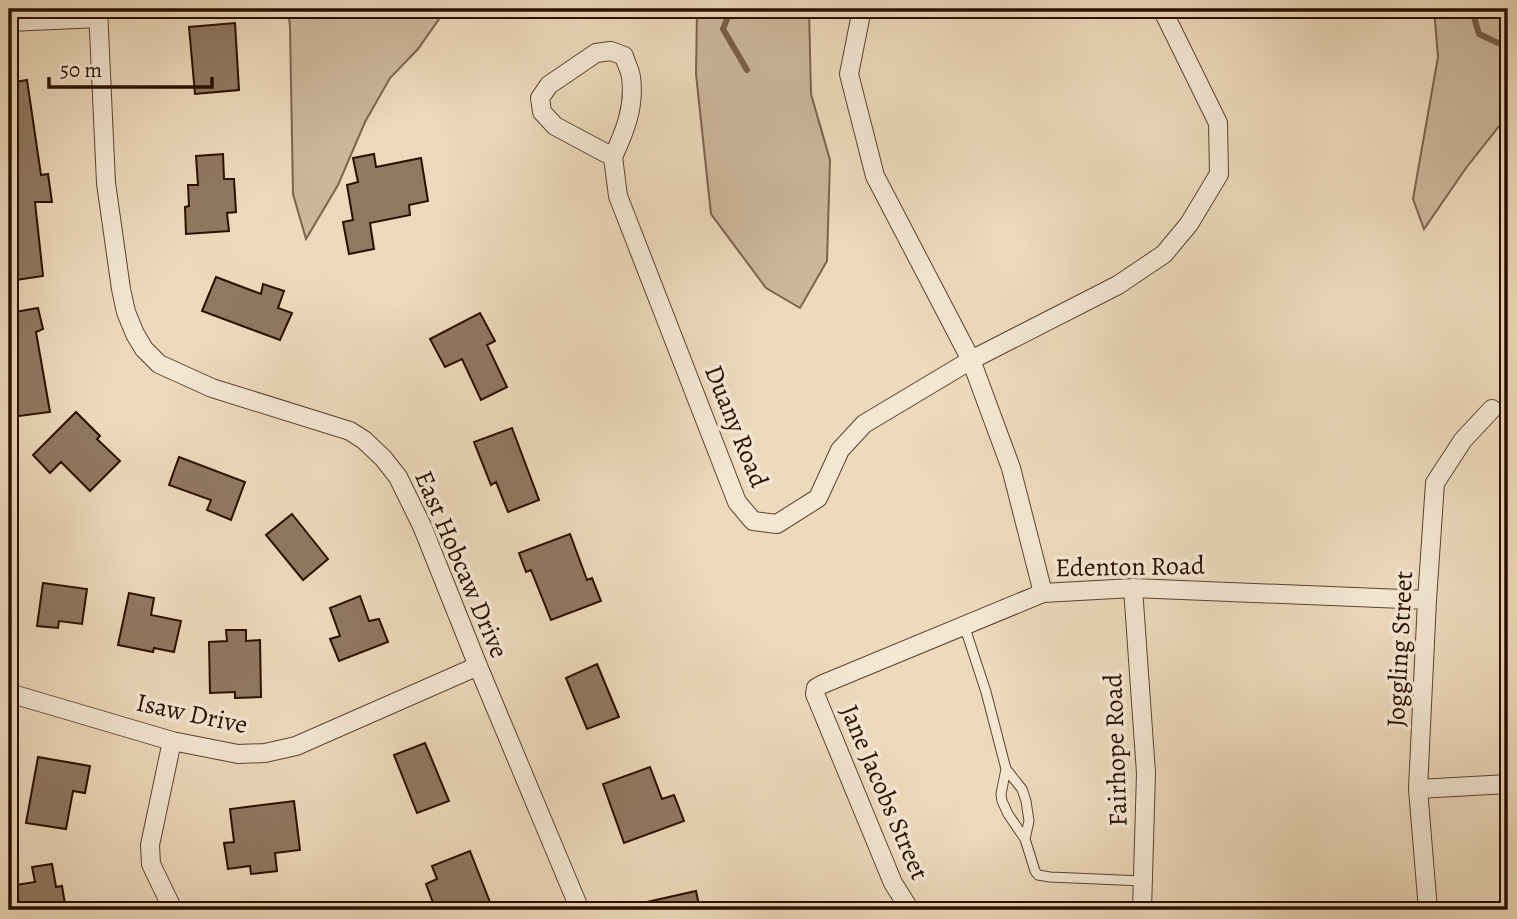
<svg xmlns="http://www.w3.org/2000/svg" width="1517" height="919" viewBox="0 0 1517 919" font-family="Alegreya,serif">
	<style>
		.green { fill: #ccb79b; stroke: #7c634e; stroke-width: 2 }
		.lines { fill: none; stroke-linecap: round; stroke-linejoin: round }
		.stream { stroke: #785f4a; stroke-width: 6 }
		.building { fill: #907861; stroke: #2b0f00; stroke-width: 2 }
		.service-casing { stroke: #5c422f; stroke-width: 11 }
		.minor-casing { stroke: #5c422f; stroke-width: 20 }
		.service { stroke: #f3e6d3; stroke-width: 9 }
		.minor { stroke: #f3e6d3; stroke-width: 18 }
		.labels { text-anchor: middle; stroke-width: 7; stroke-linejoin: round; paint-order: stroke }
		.street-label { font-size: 26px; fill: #2b0f00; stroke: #f3e6d3 }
	</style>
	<rect width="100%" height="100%" fill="#edd9bb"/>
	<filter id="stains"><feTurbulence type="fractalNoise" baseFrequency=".00286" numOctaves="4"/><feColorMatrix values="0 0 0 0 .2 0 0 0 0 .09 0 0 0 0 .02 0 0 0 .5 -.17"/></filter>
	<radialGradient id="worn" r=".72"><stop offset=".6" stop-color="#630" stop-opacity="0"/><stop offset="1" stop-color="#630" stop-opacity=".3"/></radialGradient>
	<path class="green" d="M 288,9 L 442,9 L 439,19 L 418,49 L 390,78 L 365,122 L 338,185 L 306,239 L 293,194 L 290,27 Z
		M 697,9 L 809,9 L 811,94 L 830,160 L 827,261 L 800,308 L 766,288 L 711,214 L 696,74 Z
		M 1434,9 L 1508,9 L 1508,125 L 1500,125 L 1466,168 L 1424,229 L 1413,199 L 1438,57 Z"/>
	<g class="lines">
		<path class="stream" d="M 731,9 L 723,29 L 747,70
			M 1469,9 L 1469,12 L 1474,17 L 1479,34 L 1498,43"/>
	</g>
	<path class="building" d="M 235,23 L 239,90 L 195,94 L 189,27 Z
		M 27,80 L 41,175 L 48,174 L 52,202 L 35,202 L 43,276 L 9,281 L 9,83 Z
		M 223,154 L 224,179 L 234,179 L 236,212 L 227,213 L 229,231 L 186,234 L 185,207 L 189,206 L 188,185 L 198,185 L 196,156 Z
		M 374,154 L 376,167 L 421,158 L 428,201 L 409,205 L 410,215 L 370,223 L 374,249 L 349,254 L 343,222 L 353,220 L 347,185 L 358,182 L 353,158 Z
		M 216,277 L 261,294 L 263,284 L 284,291 L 278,308 L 292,313 L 280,340 L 202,311 Z
		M 38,308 L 43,329 L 36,332 L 50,412 L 12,417 L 9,400 L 9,313 Z
		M 480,313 L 495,341 L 487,345 L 507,387 L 481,400 L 462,359 L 445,367 L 430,339 Z
		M 76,412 L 100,436 L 97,439 L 120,461 L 90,491 L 61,462 L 50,473 L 33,455 Z
		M 512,428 L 539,500 L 508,512 L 496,482 L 491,485 L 474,442 Z
		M 179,457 L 245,482 L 231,520 L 207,510 L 211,500 L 169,485 Z
		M 292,514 L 328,559 L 303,580 L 266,535 Z
		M 570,534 L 587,580 L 592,578 L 601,601 L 551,620 L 531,570 L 526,572 L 519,553 Z
		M 43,583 L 87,589 L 82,624 L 59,621 L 58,628 L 37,626 Z
		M 129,593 L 154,598 L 151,615 L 181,621 L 174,652 L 154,648 L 153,652 L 118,645 Z
		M 360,596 L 369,621 L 379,619 L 388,642 L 339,661 L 330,639 L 340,636 L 330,608 Z
		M 226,630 L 246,630 L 246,641 L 260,640 L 261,697 L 235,698 L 235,692 L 210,693 L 209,642 L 227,641 Z
		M 597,664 L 619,717 L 587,729 L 566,678 Z
		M 425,743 L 449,801 L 417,813 L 394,755 Z
		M 38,757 L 90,766 L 85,793 L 73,791 L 66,829 L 26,823 Z
		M 650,767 L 662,799 L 674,795 L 684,821 L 624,843 L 603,784 Z
		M 294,801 L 300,850 L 275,853 L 277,871 L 251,874 L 250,866 L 228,869 L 224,843 L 234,842 L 230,809 Z
		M 470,851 L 493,910 L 449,910 L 446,903 L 435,908 L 426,884 L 437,879 L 432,866 Z
		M 52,864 L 56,887 L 62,886 L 66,910 L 12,910 L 9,886 L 35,882 L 32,867 Z
		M 696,891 L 700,910 L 643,910 L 642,903 Z"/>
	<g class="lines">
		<defs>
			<path id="service" d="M 964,625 L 986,692 L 1006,769 L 1022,789 L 1026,801 L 1029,821 L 1025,839
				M 1006,769 L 1001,794 L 1002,801 L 1008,814 L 1025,839 L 1035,871 L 1038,875 L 1050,877 L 1143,881"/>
			<path id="minor" d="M 98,9 L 106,183 L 121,289 L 126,312 L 135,334 L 144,349 L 159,364 L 212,388 L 350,431 L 364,440 L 383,458 L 398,477 L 422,526 L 478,666 L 580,910
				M 862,9 L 849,74 L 875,176 L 971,360 L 1011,468 L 1043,593
				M 9,22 L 99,18
				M 613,157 C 625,131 635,107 631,77 C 630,70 626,63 624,56 L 611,51 L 596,53 L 549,85 L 540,98 L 542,112 L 555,126 L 613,157 L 618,196 L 737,502 L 753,521 L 777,524 L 818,498 L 840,450 L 864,424 L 971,360 L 1118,285 L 1164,254 L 1189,224 L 1219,174 L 1218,123 L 1162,9
				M 1133,588 L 1146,773 L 1142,910
				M 9,693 L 172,741 L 238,754 L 265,753 L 296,746 L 478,666
				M 172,741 L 150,845 L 151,864 L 173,910
				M 1418,789 L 1508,784
				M 910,910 L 893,883 L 815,694 L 816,688 L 823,684 L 1043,593 L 1133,588 L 1427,600
				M 1428,910 L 1418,789 L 1427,600 L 1435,483 L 1463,440 L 1492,409"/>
		</defs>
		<use href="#service" class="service-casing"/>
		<use href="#minor" class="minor-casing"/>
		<use href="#service" class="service"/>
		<use href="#minor" class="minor"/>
	</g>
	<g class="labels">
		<g class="street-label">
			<text transform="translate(737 426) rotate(68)" y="9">Duany Road</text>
			<text transform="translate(462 564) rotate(67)" y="9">East Hobcaw Drive</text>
			<text transform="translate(1130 566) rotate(-1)" y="9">Edenton Road</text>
			<text transform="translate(1399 649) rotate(-87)" y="9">Joggling Street</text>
			<text transform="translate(192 713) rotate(12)" y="9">Isaw Drive</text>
			<text transform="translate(1115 750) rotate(-92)" y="9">Fairhope Road</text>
			<text transform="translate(885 792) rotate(67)" y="9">Jane Jacobs Street</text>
		</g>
	</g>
	<rect width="1517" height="919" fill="none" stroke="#edd9bb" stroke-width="35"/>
	<rect x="10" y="10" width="1496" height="898" fill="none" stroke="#2b0f00" stroke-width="3.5"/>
	<rect x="18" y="18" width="1482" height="884" fill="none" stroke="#2b0f00" stroke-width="2"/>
	<path d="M49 77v10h163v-10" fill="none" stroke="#2b0f00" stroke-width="3.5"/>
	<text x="60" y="77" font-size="21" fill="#2b0f00" stroke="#f3e6d3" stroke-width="5" paint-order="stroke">50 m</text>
	<rect width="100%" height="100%" filter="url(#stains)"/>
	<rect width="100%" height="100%" fill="url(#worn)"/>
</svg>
